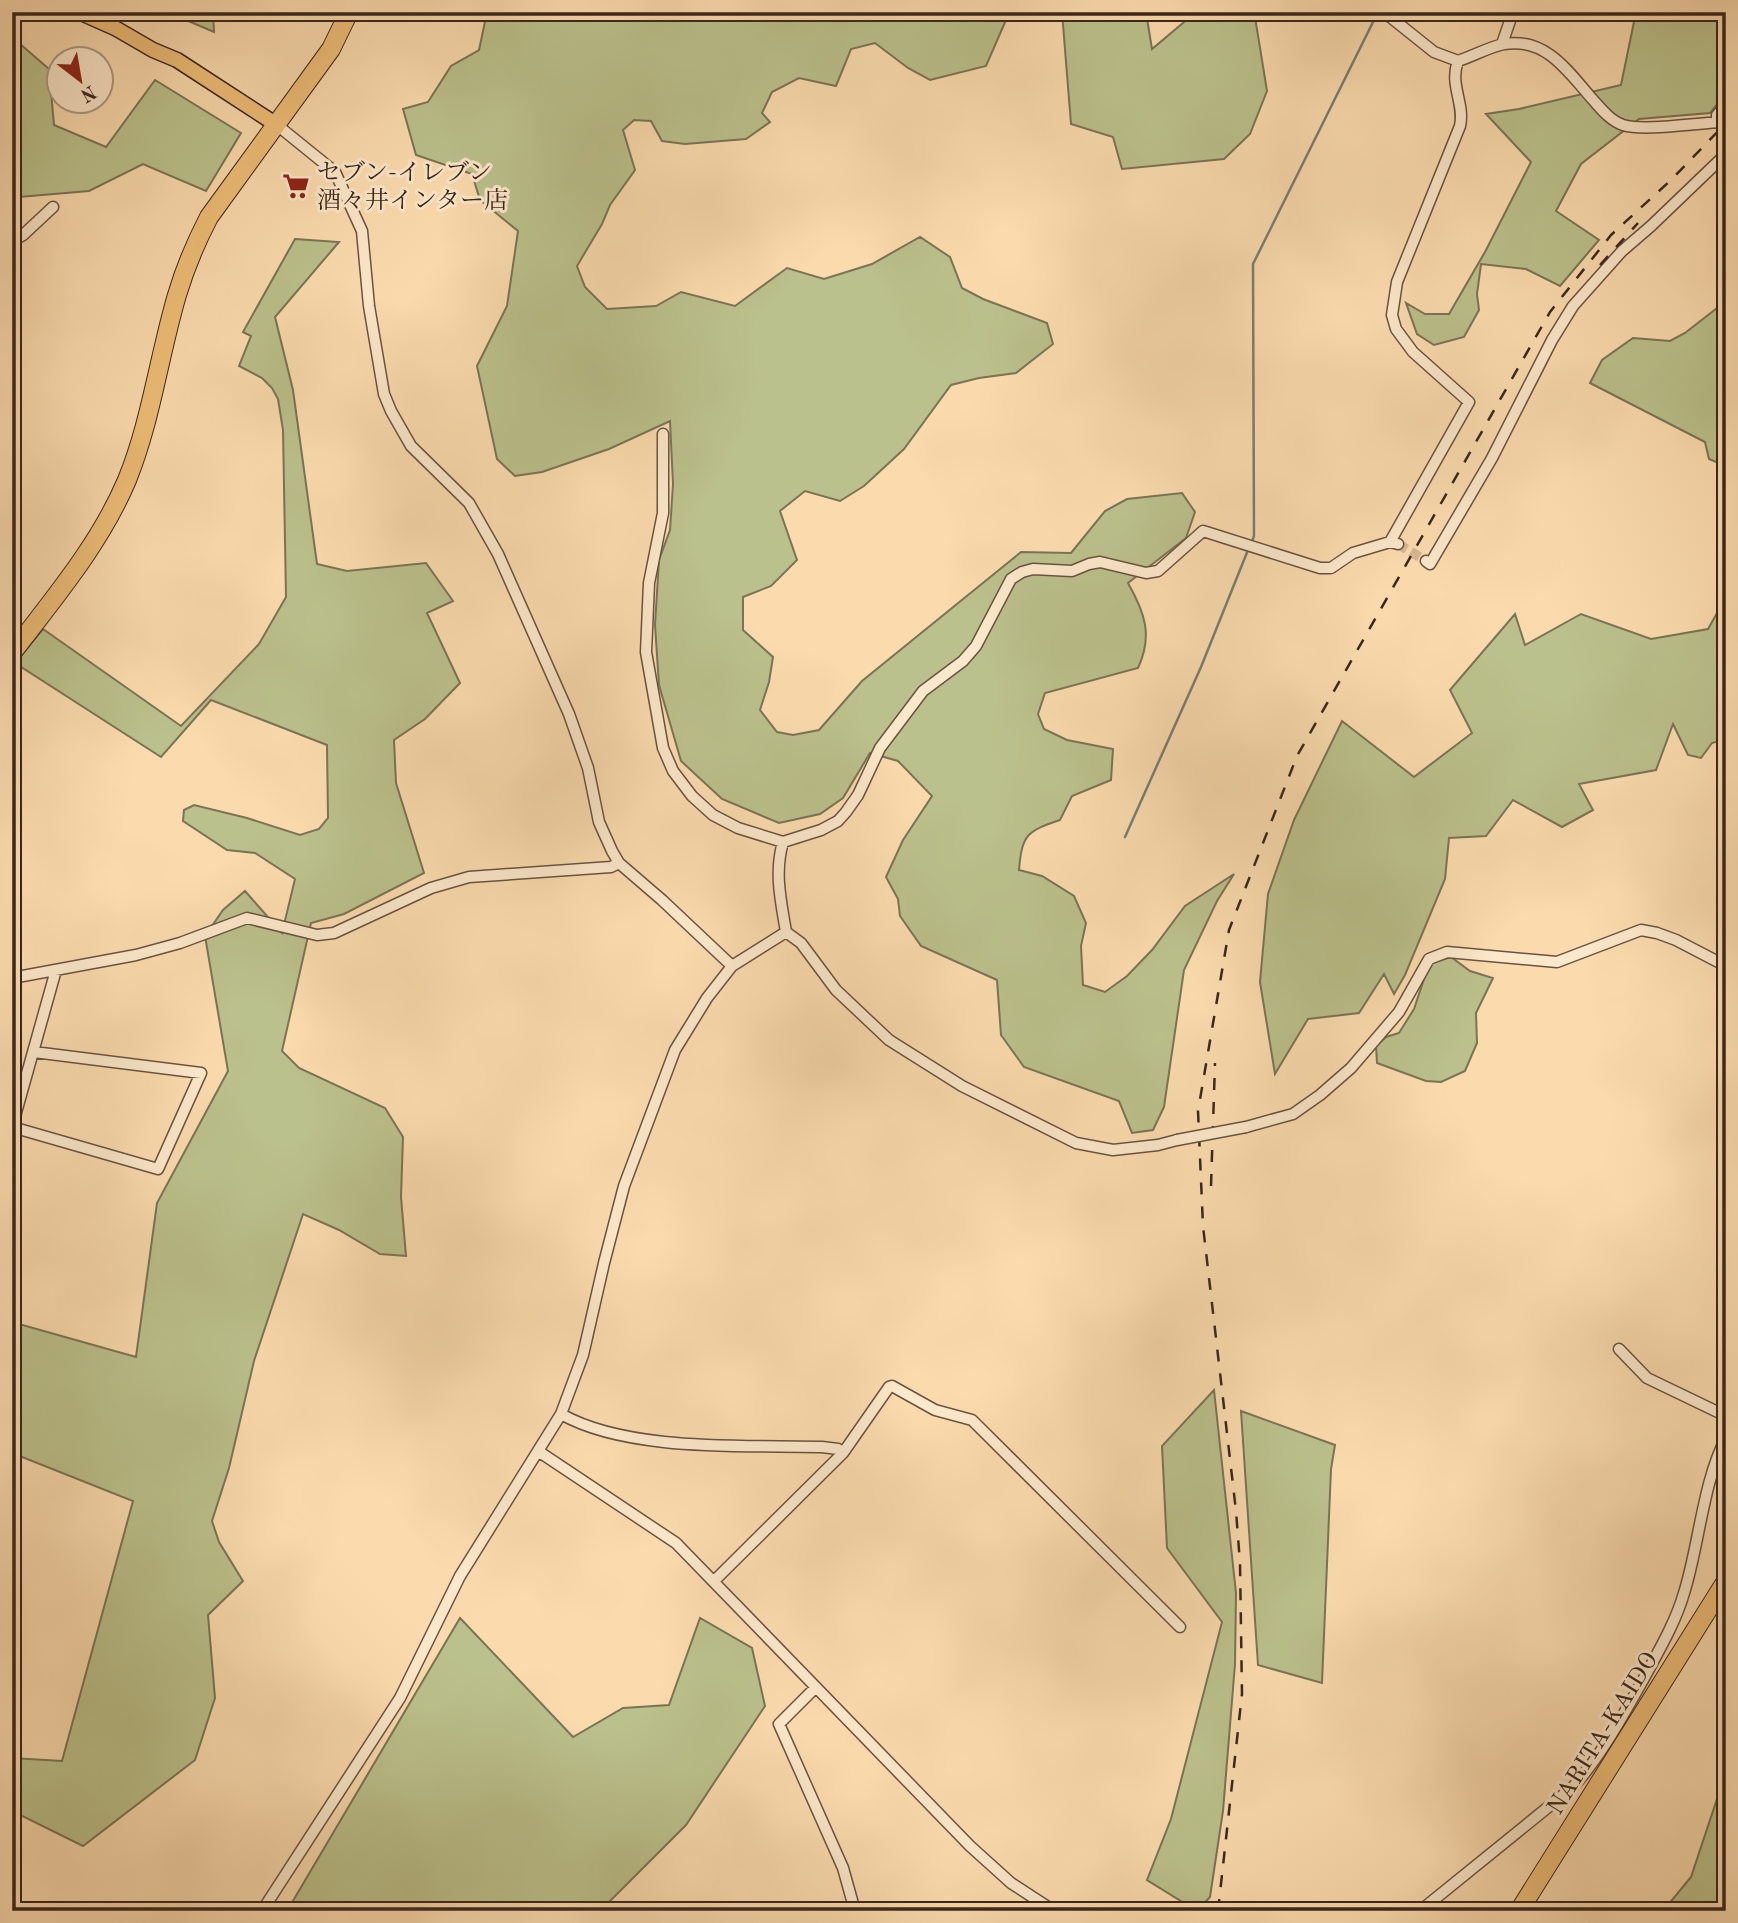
<svg xmlns="http://www.w3.org/2000/svg" width="1738" height="1923" viewBox="0 0 1738 1923" font-family="'Old Standard TT','Noto Serif JP',serif">
	<style>
		.green { fill: #bbc18c; stroke: #7a7455; stroke-width: 2 }
		.lines { fill: none; stroke-linecap: round; stroke-linejoin: round }
		.stream { stroke: #777f76; stroke-width: 2.5 }
		.minor-tunnel { stroke: #d4b791; stroke-width: 10; stroke-dasharray: 10 5; stroke-linecap: butt }
		.minor-casing { stroke: #6a5342; stroke-width: 13 }
		.major-casing { stroke: #3a261e; stroke-width: 17 }
		.highway-casing { stroke: #3a261e; stroke-width: 20 }
		.minor { stroke: #fce8ca; stroke-width: 10 }
		.major { stroke: #eebe77; stroke-width: 14 }
		.highway { stroke: #eebe77; stroke-width: 18 }
		.rail { stroke: #3a261e; stroke-width: 2.5; stroke-dasharray: 12 12; stroke-linecap: butt }
		.minor-bridge-casing { stroke: #6a5342; stroke-width: 13; stroke-linecap: butt }
		.minor-bridge { stroke: #fce8ca; stroke-width: 10 }
		.labels { text-anchor: middle; stroke-width: 6; stroke-linejoin: round; paint-order: stroke }
		.poi-label { font-size: 24px; fill: #3a261e; stroke: #fce8ca; text-anchor: start }
		.street-label { font-size: 24px; fill: #3a261e; stroke: #fce8ca }
	</style>
	<rect width="100%" height="100%" fill="#fbdbae"/>
	<filter id="stains"><feTurbulence type="fractalNoise" baseFrequency=".00286" numOctaves="4"/><feColorMatrix values="0 0 0 0 .2 0 0 0 0 .09 0 0 0 0 .02 0 0 0 .5 -.17"/></filter>
	<radialGradient id="worn" r=".72"><stop offset=".6" stop-color="#630" stop-opacity="0"/><stop offset="1" stop-color="#630" stop-opacity=".3"/></radialGradient>
	<path class="green" d="M 167,12 L 213,12 L 214,32 Z
		M 487,12 L 1018,12 L 1006,20 L 986,66 L 930,80 L 908,68 L 875,43 L 851,49 L 836,86 L 799,78 L 772,92 L 762,113 L 770,122 L 746,139 L 685,144 L 662,141 L 651,121 L 634,120 L 623,130 L 635,170 L 610,205 L 602,224 L 577,266 L 585,287 L 607,309 L 656,306 L 681,292 L 735,306 L 787,268 L 824,279 L 872,264 L 920,237 L 950,257 L 962,288 L 983,299 L 1047,323 L 1053,344 L 1016,373 L 979,378 L 951,385 L 904,449 L 864,486 L 840,501 L 805,491 L 780,511 L 797,560 L 771,586 L 743,597 L 743,630 L 773,657 L 769,682 L 760,710 L 777,732 L 793,735 L 819,730 L 862,681 L 1021,552 L 1071,553 L 1105,511 L 1127,499 L 1182,493 L 1195,512 L 1186,538 L 1128,583 C 1145,613 1153,636 1138,668 L 1045,693 L 1038,714 L 1044,729 L 1067,740 L 1113,749 L 1111,780 L 1072,796 L 1060,820 C 1028,831 1022,833 1019,870 L 1042,876 L 1074,896 L 1086,923 L 1081,946 L 1083,985 L 1105,992 L 1127,976 L 1152,950 L 1185,906 L 1234,874 L 1217,901 L 1184,970 L 1164,1107 L 1153,1130 L 1132,1133 L 1119,1101 L 1024,1067 L 1001,1035 L 997,980 L 921,946 L 900,916 L 898,899 L 886,877 L 903,840 L 932,796 L 898,761 L 870,753 L 843,798 L 820,814 L 779,823 L 722,799 L 681,761 L 659,685 L 655,625 L 659,560 L 670,530 L 673,484 L 670,421 L 609,449 L 542,472 L 515,476 L 497,459 L 477,366 L 507,306 L 518,231 L 480,200 L 472,174 L 416,155 L 403,109 L 428,102 L 451,66 L 479,50 Z
		M 1062,12 L 1146,12 L 1152,49 L 1196,12 L 1255,17 L 1267,91 L 1250,134 L 1224,159 L 1122,169 L 1113,137 L 1071,124 Z
		M 1636,12 L 1726,12 L 1726,93 L 1710,113 L 1639,119 L 1581,164 L 1556,211 L 1599,240 L 1560,286 L 1526,269 L 1481,264 L 1477,294 L 1479,310 L 1464,337 L 1434,345 L 1417,334 L 1406,303 L 1425,314 L 1449,314 L 1485,252 L 1531,162 L 1486,114 L 1519,109 L 1621,85 Z
		M 12,37 L 49,69 L 54,125 L 106,147 L 155,80 L 241,133 L 206,191 L 143,164 L 89,191 L 19,197 L 12,191 Z
		M 295,239 L 339,242 L 275,317 L 293,390 L 317,564 L 347,571 L 426,563 L 453,601 L 427,613 L 460,683 L 425,719 L 394,740 L 396,783 L 424,873 L 344,914 L 311,923 L 282,1051 L 299,1068 L 385,1108 L 403,1137 L 401,1197 L 406,1256 L 380,1254 L 339,1230 L 303,1214 L 254,1361 L 229,1468 L 212,1521 L 219,1542 L 243,1581 L 208,1615 L 215,1698 L 195,1760 L 83,1846 L 12,1811 L 12,1758 L 62,1761 L 133,1501 L 12,1453 L 12,1322 L 136,1357 L 157,1203 L 228,1071 L 205,936 L 223,910 L 245,891 L 282,933 L 295,879 L 255,853 L 227,850 L 183,821 L 184,810 L 194,805 L 247,818 L 300,835 L 319,829 L 328,818 L 327,745 L 211,700 L 161,757 L 15,663 L 43,629 L 181,726 L 259,644 L 286,597 L 283,430 L 278,399 L 272,388 L 262,378 L 239,366 L 251,336 L 243,332 Z
		M 1726,301 L 1726,466 L 1709,459 L 1705,442 L 1590,383 L 1602,360 L 1633,338 L 1670,341 L 1685,333 Z
		M 1726,597 L 1726,739 L 1712,743 L 1701,758 L 1688,755 L 1673,724 L 1656,770 L 1579,784 L 1593,810 L 1562,827 L 1513,800 L 1486,836 L 1449,838 L 1445,879 L 1405,975 L 1394,994 L 1384,974 L 1359,1013 L 1308,1019 L 1275,1074 L 1260,982 L 1268,894 L 1294,820 L 1342,721 L 1414,777 L 1472,733 L 1450,690 L 1515,614 L 1525,645 L 1581,614 L 1651,639 L 1708,629 Z
		M 1451,957 L 1470,971 L 1493,978 L 1476,1013 L 1477,1043 L 1465,1071 L 1441,1082 L 1426,1081 L 1377,1063 L 1376,1046 L 1386,1037 L 1399,1033 L 1414,1009 L 1429,964 Z
		M 1214,1390 L 1236,1593 L 1235,1664 L 1223,1811 L 1210,1897 L 1197,1911 L 1147,1880 L 1171,1819 L 1222,1622 L 1167,1548 L 1162,1446 Z
		M 1241,1411 L 1335,1445 L 1331,1469 L 1322,1683 L 1258,1665 Z
		M 460,1618 L 573,1737 L 623,1708 L 669,1705 L 700,1618 L 752,1648 L 765,1706 L 686,1825 L 600,1911 L 499,1911 L 446,1904 L 434,1911 L 287,1911 Z
		M 1717,1799 L 1726,1801 L 1726,1911 L 1663,1911 L 1691,1877 Z"/>
	<g class="lines">
		<path class="stream" d="M 1251,544 L 1254,536 L 1253,264 L 1378,12
			M 1125,837 L 1201,667 L 1248,550"/>
		<path class="minor-tunnel" d="M 1398,544 L 1426,561"/>
		<defs>
			<path id="minor" d="M 1384,12 L 1434,52 L 1458,61 C 1473,56 1489,47 1504,44 C 1547,37 1569,73 1594,101 C 1602,110 1611,121 1623,125 C 1646,132 1699,122 1726,122
				M 1502,44 L 1513,12
				M 1717,122 L 1717,115 L 1726,105
				M 277,125 L 335,172 L 362,231 L 369,306 L 384,394 L 391,411 L 411,446 L 469,503 L 498,554 L 569,714 L 588,768 L 599,822 L 612,851 L 619,863 L 662,900 L 732,966
				M 12,241 L 23,235 L 53,207
				M 663,434 L 663,513 L 649,583 L 646,652 L 663,748 L 673,771 L 692,796 L 713,815 L 738,828 L 783,842 L 821,830 L 838,821 L 846,812 L 858,795 L 880,748 L 923,691 L 963,661 L 976,646 L 1011,579 L 1022,572 L 1033,569 L 1072,571 L 1089,564 L 1100,562 L 1146,573 L 1158,571 L 1203,531 L 1320,568 L 1331,568 L 1353,553 L 1390,542
				M 1398,544 L 1390,542 L 1469,402 L 1413,352 L 1396,329 L 1392,315 L 1397,282 L 1460,126 C 1465,103 1449,85 1458,61
				M 1426,561 L 1430,564 L 1492,458 L 1552,340 L 1573,306 L 1622,251 L 1651,226 L 1726,154
				M 783,842 C 774,873 781,901 786,932 L 801,943 L 836,990 L 889,1040 L 962,1086 L 1076,1143 L 1113,1150 L 1158,1145 L 1177,1140
				M 12,978 L 136,955 L 180,943 L 247,918 L 317,935 L 334,933 L 431,888 L 469,877 L 611,867 L 619,863
				M 12,1127 L 158,1169 L 201,1073 L 34,1052
				M 12,1127 L 56,970
				M 1246,1127 L 1293,1114 L 1320,1095 L 1351,1068 L 1399,1012 L 1429,959 L 1447,952 L 1557,962 L 1641,930 L 1657,933 L 1676,940 L 1726,966
				M 1619,1349 L 1647,1378 L 1726,1416
				M 561,1414 C 628,1452 745,1445 822,1447 L 838,1449 L 843,1453
				M 538,1451 L 676,1543 L 970,1846 L 1011,1883 L 1054,1911
				M 714,1581 L 843,1453 L 889,1387 L 892,1386 L 935,1410 L 972,1420 L 1180,1627
				M 815,1688 L 779,1724 L 843,1868 L 855,1911
				M 262,1911 L 400,1698 L 460,1576 L 561,1414 L 583,1355 L 604,1263 L 624,1186 L 675,1050 L 707,998 L 732,966 L 786,932
				M 1420,1911 L 1573,1787 C 1601,1756 1622,1717 1643,1680 C 1658,1652 1675,1624 1684,1593 C 1699,1546 1703,1481 1726,1438"/>
			<path id="major" d="M 79,12 L 115,28 L 153,50 L 177,60 L 277,125"/>
			<path id="highway" d="M 12,653 C 54,598 100,544 127,480 C 151,421 159,356 177,295 C 185,268 196,242 209,217 L 331,49 L 349,12
				M 1519,1911 L 1726,1581"/>
		</defs>
		<use href="#minor" class="minor-casing"/>
		<use href="#major" class="major-casing"/>
		<use href="#highway" class="highway-casing"/>
		<use href="#minor" class="minor"/>
		<use href="#major" class="major"/>
		<use href="#highway" class="highway"/>
		<path class="rail" d="M 1600,265 L 1638,223
			M 1211,1186 L 1215,1063
			M 1218,1911 L 1242,1694 L 1240,1563 L 1236,1511 L 1203,1226 L 1198,1111 L 1229,930 L 1297,756 L 1550,312 L 1611,235 L 1671,180 L 1726,123"/>
		<defs>
			<path id="minor-bridge" d="M 1177,1140 L 1246,1127"/>
		</defs>
		<use href="#minor-bridge" class="minor-bridge-casing"/>
		<use href="#minor-bridge" class="minor-bridge"/>
	</g>
	<defs>
		<symbol id="supermarket-bare" viewBox="-9 -9 18 18"><path d="M-6-5.5h2.5l.6 2H6L4.5 2H-2.5L-4.4-4H-6ZM-1.5 3.2a1.3 1.3 0 1 0 .1 0ZM3 3.2a1.3 1.3 0 1 0 .1 0Z" fill="#8f2418" stroke="#fce8ca" stroke-width="2.5" paint-order="stroke"/></symbol>
	</defs>
	<g fill-rule="evenodd">
		<use href="#supermarket-bare" x="277" y="167" width="38" height="38"/>
	</g>
	<g class="labels">
		<g class="poi-label">
			<text x="317" y="180">セブン-イレブン<tspan x="317" dy="28">酒々井インター店</tspan></text>
		</g>
		<g class="street-label">
			<text transform="translate(1602 1733) rotate(-58)" y="8">NARITA-KAIDO</text>
		</g>
	</g>
	<rect width="1738" height="1923" fill="none" stroke="#fbdbae" stroke-width="42"/>
	<rect x="14" y="14" width="1710" height="1895" fill="none" stroke="#3a261e" stroke-width="3.5"/>
	<rect x="21" y="21" width="1696" height="1881" fill="none" stroke="#3a261e" stroke-width="2"/>
	<g transform="translate(80 80) rotate(149)"><circle r="33" fill="#fce8ca" stroke="#ae9a85" stroke-width="2"/>
	<path d="M0-5L12 26L0 18L-12 26Z" fill="#8f2418"/>
	<text y="-10" font-size="19" font-weight="bold" text-anchor="middle" fill="#3a261e">N</text>
	</g>
	<rect width="100%" height="100%" filter="url(#stains)"/>
	<rect width="100%" height="100%" fill="url(#worn)"/>
</svg>
